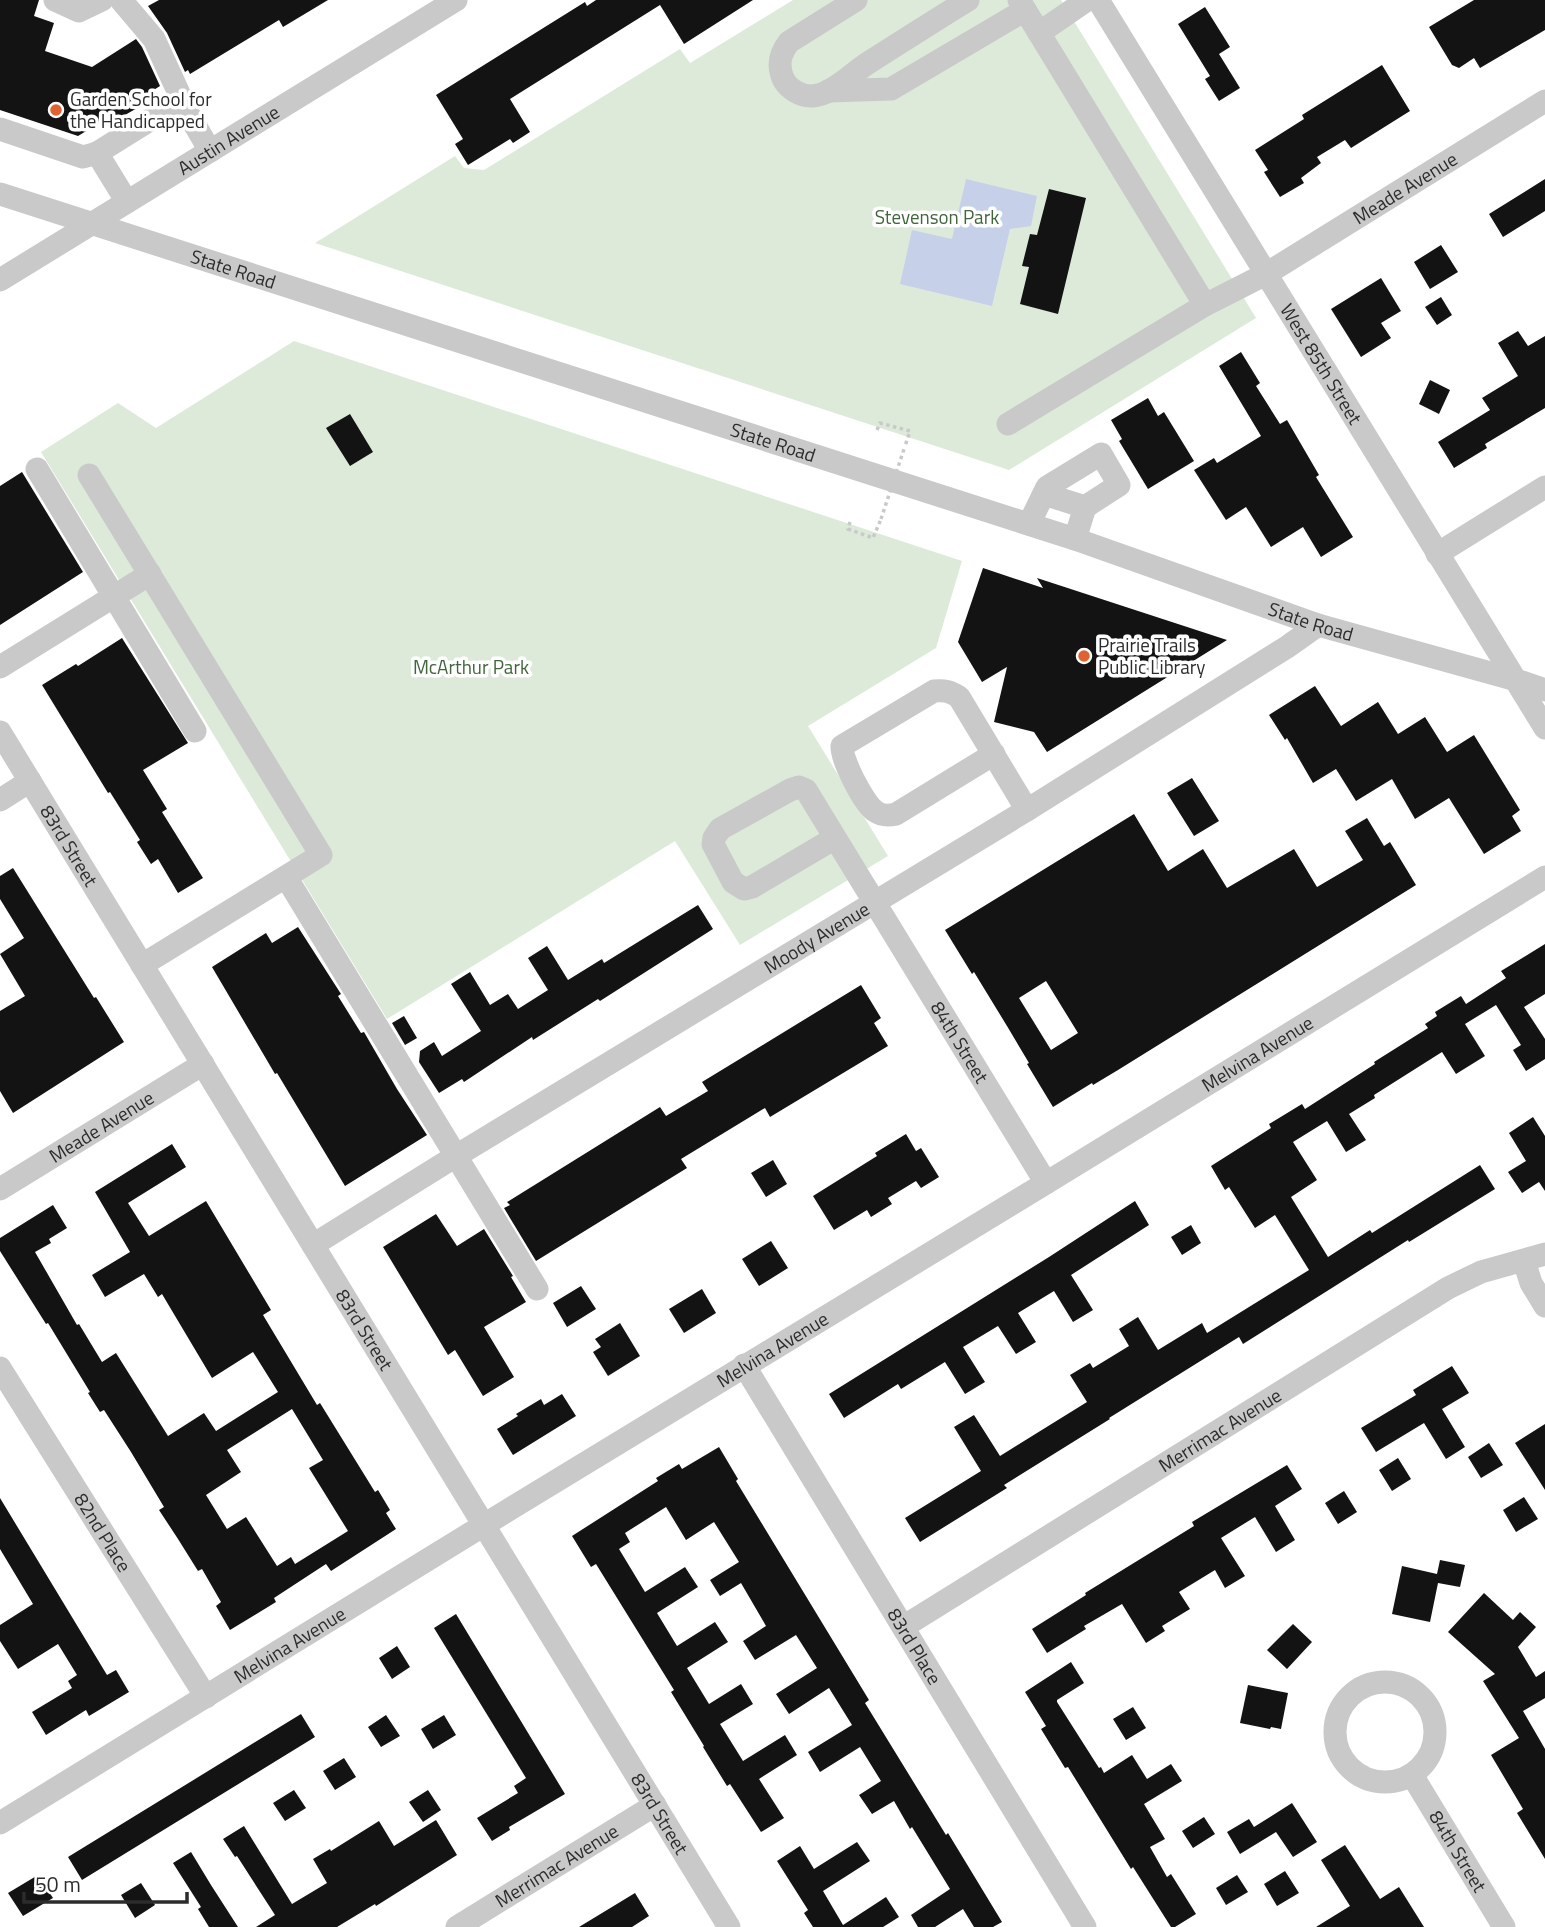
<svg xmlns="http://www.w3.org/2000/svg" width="1545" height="1927" viewBox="0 0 1545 1927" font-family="'Titillium Web',sans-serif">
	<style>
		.green { fill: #ddeada }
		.water { fill: #c6d0e9 }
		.building { fill: #131313; fill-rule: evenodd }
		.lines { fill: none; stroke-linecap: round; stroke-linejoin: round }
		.path { stroke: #c9c9c9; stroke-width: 3.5; stroke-dasharray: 3.5 3.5; stroke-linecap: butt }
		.minor { stroke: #c9c9c9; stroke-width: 23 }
		.path-bridge { stroke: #c9c9c9; stroke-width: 3.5; stroke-dasharray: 3.5 3.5; stroke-linecap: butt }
		.poi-dot { fill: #df6233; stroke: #fff; stroke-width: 2.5 }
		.labels { text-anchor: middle; stroke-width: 7; stroke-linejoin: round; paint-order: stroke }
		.poi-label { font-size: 19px; fill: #2c2c2c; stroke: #fff; text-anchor: start }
		.street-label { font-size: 19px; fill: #2c2c2c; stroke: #fff }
		.park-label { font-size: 19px; fill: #41663c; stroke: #fff }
	</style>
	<rect width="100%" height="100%" fill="#fff"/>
	<path class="green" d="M 793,0 L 1061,0 L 1256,318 L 1009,470 L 315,243 L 455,156 L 464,168 L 484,170 L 680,49 L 690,63 Z
		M 294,341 L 962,561 L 936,648 L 808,726 L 888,856 L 740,945 L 675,841 L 387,1019 L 41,452 L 118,403 L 156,428 Z"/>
	<path class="water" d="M 966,179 L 1037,196 L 1031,226 L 1010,229 L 992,306 L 900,284 L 912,230 L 952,239 Z"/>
	<path class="building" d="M 0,0 L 39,0 L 34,16 L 54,23 L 45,51 L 92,67 L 136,39 L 142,47 L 160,86 L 149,93 L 153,99 L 104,127 L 101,122 L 78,136 L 0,110 Z
		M 159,0 L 328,0 L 283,27 L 279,20 L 190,74 L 188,70 L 185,72 L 167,33 L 148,6 Z
		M 596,0 L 753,0 L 684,44 L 660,5 L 510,99 L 530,132 L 513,143 L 510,139 L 468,165 L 455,144 L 463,139 L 436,95 L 585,2 L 587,6 Z
		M 1474,0 L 1545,0 L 1545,30 L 1480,68 L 1474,58 L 1459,68 L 1452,65 L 1429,27 Z
		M 1205,7 L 1230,47 L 1219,54 L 1240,88 L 1219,101 L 1205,79 L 1210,76 L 1178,24 Z
		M 1382,65 L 1410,111 L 1351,148 L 1345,140 L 1317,157 L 1321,163 L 1301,178 L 1304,183 L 1280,197 L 1264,172 L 1268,170 L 1255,150 L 1304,119 L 1302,115 Z
		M 1545,179 L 1545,211 L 1503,237 L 1489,214 Z
		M 1049,189 L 1086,198 L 1058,314 L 1020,304 L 1029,267 L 1022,266 L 1030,234 L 1037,235 Z
		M 1441,245 L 1458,272 L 1430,289 L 1414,262 Z
		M 1381,278 L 1401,311 L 1381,323 L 1391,338 L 1361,357 L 1331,309 Z
		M 1441,297 L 1452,315 L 1437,325 L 1425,307 Z
		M 1518,331 L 1528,346 L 1545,336 L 1545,408 L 1485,444 L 1487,448 L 1454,468 L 1438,442 L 1490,410 L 1482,398 L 1518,376 L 1498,343 Z
		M 1241,352 L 1260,383 L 1256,386 L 1280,424 L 1287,420 L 1319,475 L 1316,477 L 1353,537 L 1321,557 L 1303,527 L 1271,547 L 1246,507 L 1226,520 L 1194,470 L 1214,458 L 1217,463 L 1261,436 L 1219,366 Z
		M 1430,380 L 1450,390 L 1439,414 L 1419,404 Z
		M 1148,398 L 1158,416 L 1164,412 L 1194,461 L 1148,489 L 1119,441 L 1122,439 L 1111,420 Z
		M 350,414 L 373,452 L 350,466 L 326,428 Z
		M 22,472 L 83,572 L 0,625 L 0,486 Z
		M 983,568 L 1043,588 L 1037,578 L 1227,640 L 1047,752 L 1034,732 L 994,722 L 1007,667 L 982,682 L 958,642 Z
		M 122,638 L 188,743 L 143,770 L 167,809 L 162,812 L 203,878 L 178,893 L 158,859 L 151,864 L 137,842 L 140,840 L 110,792 L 108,793 L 42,685 L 76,664 L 78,666 Z
		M 1315,686 L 1341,726 L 1378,702 L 1398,734 L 1425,717 L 1447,752 L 1474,735 L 1520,810 L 1512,816 L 1521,831 L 1484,854 L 1449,798 L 1415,819 L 1392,779 L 1356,801 L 1336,769 L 1313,783 L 1287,738 L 1285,740 L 1269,715 Z
		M 1192,778 L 1219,821 L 1194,836 L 1167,793 Z
		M 1134,814 L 1168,871 L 1203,849 L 1227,888 L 1294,849 L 1317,887 L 1363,860 L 1345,831 L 1367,818 L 1384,846 L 1390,842 L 1416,885 L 1118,1070 L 1093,1085 L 1092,1083 L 1053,1107 L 1027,1064 L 1029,1063 L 1007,1026 L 974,972 L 972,974 L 945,930 ZM 1046,981 L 1078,1033 L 1051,1050 L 1019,998 Z
		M 13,868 L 94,998 L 96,997 L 124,1042 L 13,1113 L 0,1091 L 0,1011 L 25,996 L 0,954 L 24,938 L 0,899 L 0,876 Z
		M 698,905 L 713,929 L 600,1001 L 598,999 L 533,1040 L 532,1037 L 464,1082 L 462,1079 L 439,1093 L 419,1062 L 420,1051 L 434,1042 L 442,1056 L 481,1031 L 451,984 L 470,972 L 490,1005 L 508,994 L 518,1009 L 548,990 L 528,958 L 547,946 L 568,980 L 602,959 L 604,963 Z
		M 298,927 L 341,994 L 338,996 L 361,1033 L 364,1032 L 397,1089 L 427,1135 L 345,1186 L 277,1073 L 275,1074 L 212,967 L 266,933 L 272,943 Z
		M 1545,944 L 1545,994 L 1524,1007 L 1545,1039 L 1545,1059 L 1526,1071 L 1513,1050 L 1521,1045 L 1496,1005 L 1465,1024 L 1485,1056 L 1456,1074 L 1442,1052 L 1374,1095 L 1375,1098 L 1349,1114 L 1366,1140 L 1346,1152 L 1327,1121 L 1293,1142 L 1317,1180 L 1291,1197 L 1328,1257 L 1370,1230 L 1372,1233 L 1480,1165 L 1495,1189 L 1409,1242 L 1408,1240 L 1243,1344 L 1239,1337 L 1109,1418 L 1110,1419 L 1004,1485 L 1007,1488 L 920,1542 L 905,1518 L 981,1471 L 954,1427 L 974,1415 L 1000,1456 L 1087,1402 L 1070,1375 L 1090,1363 L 1093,1368 L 1129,1346 L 1119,1329 L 1138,1317 L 1158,1350 L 1202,1323 L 1207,1333 L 1309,1270 L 1275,1215 L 1255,1228 L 1229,1187 L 1225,1190 L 1211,1166 L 1271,1128 L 1269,1124 L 1302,1104 L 1305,1109 L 1375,1064 L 1374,1062 L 1428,1028 L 1425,1024 L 1437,1016 L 1435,1012 L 1461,996 L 1466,1004 L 1506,978 L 1501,971 Z
		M 861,985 L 881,1018 L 874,1023 L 888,1046 L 770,1117 L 765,1108 L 681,1159 L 687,1168 L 536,1261 L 504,1208 L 510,1205 L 507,1202 L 660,1107 L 666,1116 L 708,1091 L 702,1082 Z
		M 404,1016 L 417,1038 L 405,1045 L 392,1023 Z
		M 1533,1117 L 1545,1136 L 1545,1191 L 1539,1182 L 1522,1193 L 1508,1172 L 1526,1161 L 1509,1133 Z
		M 906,1134 L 916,1151 L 921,1148 L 939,1177 L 921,1188 L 916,1181 L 888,1198 L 892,1204 L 871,1217 L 867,1210 L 834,1230 L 813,1196 L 877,1156 L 875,1153 Z
		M 172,1144 L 186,1167 L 128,1203 L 149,1236 L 206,1201 L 271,1310 L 263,1315 L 317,1405 L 320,1403 L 375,1492 L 378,1490 L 390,1510 L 386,1513 L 396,1529 L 331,1571 L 326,1564 L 274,1598 L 276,1602 L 230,1630 L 216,1606 L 221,1602 L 202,1569 L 198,1571 L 178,1539 L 159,1510 L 164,1507 L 131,1452 L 104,1410 L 100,1412 L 88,1393 L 90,1392 L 48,1323 L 46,1324 L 0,1251 L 0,1238 L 53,1205 L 67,1228 L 49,1239 L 51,1243 L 35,1252 L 77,1325 L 79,1324 L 102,1362 L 116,1353 L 168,1436 L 204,1413 L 216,1431 L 278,1392 L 253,1352 L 212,1378 L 162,1294 L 158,1297 L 144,1274 L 105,1297 L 92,1275 L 130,1252 L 95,1192 ZM 292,1409 L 323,1460 L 309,1468 L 348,1531 L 295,1564 L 291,1557 L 277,1566 L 246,1517 L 227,1529 L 206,1495 L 241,1472 L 227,1450 Z
		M 773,1160 L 787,1184 L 766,1197 L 751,1173 Z
		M 1135,1201 L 1149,1225 L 1071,1275 L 1093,1310 L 1073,1322 L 1054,1291 L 1018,1313 L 1036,1342 L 1016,1354 L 998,1326 L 963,1347 L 985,1382 L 965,1394 L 945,1362 L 901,1389 L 898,1384 L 844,1418 L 829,1394 L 1049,1257 Z
		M 436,1214 L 457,1246 L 484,1229 L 513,1276 L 511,1277 L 526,1302 L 484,1327 L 514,1377 L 483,1396 L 455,1350 L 448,1355 L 383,1247 Z
		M 1191,1225 L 1201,1243 L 1182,1255 L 1171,1237 Z
		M 771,1241 L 788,1268 L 759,1286 L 742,1259 Z
		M 581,1286 L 596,1309 L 567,1327 L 553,1303 Z
		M 702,1289 L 716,1313 L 684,1333 L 669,1309 Z
		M 620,1323 L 640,1356 L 608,1376 L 593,1352 L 601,1347 L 595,1339 Z
		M 1452,1366 L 1469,1393 L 1442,1409 L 1465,1447 L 1446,1459 L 1424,1423 L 1376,1452 L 1361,1428 L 1416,1395 L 1413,1390 Z
		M 562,1394 L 576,1416 L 513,1455 L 497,1429 L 518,1416 L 516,1414 L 541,1399 L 544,1405 Z
		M 1545,1424 L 1545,1490 L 1515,1443 Z
		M 1489,1443 L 1503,1465 L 1481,1478 L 1468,1457 Z
		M 719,1447 L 738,1479 L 736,1481 L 869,1700 L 865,1703 L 946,1835 L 948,1833 L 1002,1922 L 993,1927 L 974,1927 L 963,1909 L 935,1927 L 918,1927 L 911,1915 L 950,1889 L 912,1827 L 910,1829 L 894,1801 L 872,1814 L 859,1795 L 881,1781 L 860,1747 L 820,1772 L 808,1752 L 852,1725 L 829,1688 L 789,1714 L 776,1694 L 817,1668 L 796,1635 L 755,1660 L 743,1641 L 766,1626 L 741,1583 L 720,1596 L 710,1580 L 739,1562 L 714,1522 L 686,1540 L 666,1507 L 625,1533 L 630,1542 L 619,1549 L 645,1592 L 685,1567 L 698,1587 L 657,1613 L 677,1646 L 715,1622 L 728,1642 L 687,1668 L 709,1704 L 741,1684 L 753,1704 L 720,1724 L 743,1761 L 785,1735 L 797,1755 L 759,1779 L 784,1818 L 761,1832 L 730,1784 L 727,1786 L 703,1747 L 704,1746 L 671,1692 L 674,1690 L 596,1564 L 591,1567 L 572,1536 L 658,1481 L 656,1478 L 679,1464 L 682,1469 Z
		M 1398,1458 L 1411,1479 L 1392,1491 L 1379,1470 Z
		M 1287,1465 L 1302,1489 L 1275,1506 L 1295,1540 L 1276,1552 L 1255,1517 L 1221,1538 L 1245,1576 L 1225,1588 L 1215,1570 L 1179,1592 L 1190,1609 L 1162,1626 L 1165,1631 L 1146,1643 L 1122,1604 L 1084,1626 L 1086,1629 L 1047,1653 L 1032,1629 L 1086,1595 L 1085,1593 L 1194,1526 L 1192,1522 Z
		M 1344,1491 L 1357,1512 L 1338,1524 L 1325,1503 Z
		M 1524,1497 L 1538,1519 L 1516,1532 L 1503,1510 Z
		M 0,1498 L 107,1675 L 116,1670 L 129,1692 L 89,1716 L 86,1710 L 46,1735 L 32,1712 L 72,1688 L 68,1681 L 77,1675 L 58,1644 L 18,1669 L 0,1641 L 0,1625 L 33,1604 L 0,1549 Z
		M 1440,1560 L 1465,1565 L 1460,1587 L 1438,1583 L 1430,1622 L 1392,1614 L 1402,1566 L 1437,1574 Z
		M 1484,1593 L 1513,1620 L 1520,1612 L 1536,1627 L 1518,1647 L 1536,1677 L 1545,1671 L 1545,1698 L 1523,1711 L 1545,1749 L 1545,1859 L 1517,1813 L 1523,1809 L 1491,1755 L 1519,1738 L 1483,1681 L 1495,1674 L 1448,1632 Z
		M 456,1614 L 565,1794 L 509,1827 L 510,1830 L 492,1841 L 477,1818 L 518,1793 L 514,1786 L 526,1778 L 434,1628 Z
		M 1293,1624 L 1312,1642 L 1287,1669 L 1267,1650 Z
		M 397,1646 L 410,1667 L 392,1679 L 379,1658 Z
		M 1071,1662 L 1084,1683 L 1057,1700 L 1057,1702 L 1099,1768 L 1101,1767 L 1104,1773 L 1132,1755 L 1147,1779 L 1171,1764 L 1182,1781 L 1144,1804 L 1165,1839 L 1150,1847 L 1167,1877 L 1171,1874 L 1196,1914 L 1175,1927 L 1171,1927 L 1133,1867 L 1131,1869 L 1068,1767 L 1065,1768 L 1041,1729 L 1046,1726 L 1025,1692 Z
		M 1248,1685 L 1288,1693 L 1281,1729 L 1271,1727 L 1270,1729 L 1240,1723 Z
		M 1133,1707 L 1146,1728 L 1126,1740 L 1113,1719 Z
		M 301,1714 L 315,1737 L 82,1880 L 68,1857 Z
		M 386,1715 L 400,1736 L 381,1747 L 368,1727 Z
		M 444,1715 L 456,1735 L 433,1749 L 421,1729 Z
		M 344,1758 L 356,1777 L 335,1790 L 323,1771 Z
		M 294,1790 L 306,1808 L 285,1821 L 273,1803 Z
		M 428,1790 L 441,1810 L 423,1822 L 409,1802 Z
		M 1292,1803 L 1317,1842 L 1293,1857 L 1276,1832 L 1240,1854 L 1227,1832 L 1249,1819 L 1254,1827 Z
		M 1204,1817 L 1215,1834 L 1193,1848 L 1182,1831 Z
		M 436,1820 L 457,1855 L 376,1906 L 375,1904 L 337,1927 L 256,1927 L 275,1915 L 237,1856 L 235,1857 L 223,1839 L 244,1826 L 292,1904 L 327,1883 L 313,1859 L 330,1849 L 331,1851 L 379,1821 L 394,1846 Z
		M 857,1842 L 870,1861 L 823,1891 L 843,1925 L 886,1897 L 899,1917 L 883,1927 L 813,1927 L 804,1913 L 808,1910 L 777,1861 L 800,1846 L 814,1869 Z
		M 1345,1845 L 1380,1899 L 1399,1887 L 1424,1927 L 1316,1927 L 1350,1906 L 1321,1860 Z
		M 191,1852 L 211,1885 L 238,1927 L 209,1927 L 198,1909 L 201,1907 L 173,1863 Z
		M 1285,1871 L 1299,1893 L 1277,1906 L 1264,1884 Z
		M 38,1875 L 53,1898 L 23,1916 L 8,1893 Z
		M 1237,1875 L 1248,1892 L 1226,1905 L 1216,1888 Z
		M 141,1883 L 155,1905 L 135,1918 L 121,1895 Z
		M 635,1893 L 649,1916 L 632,1927 L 579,1927 Z"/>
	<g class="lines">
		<path class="path" d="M 877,430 L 880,423 L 910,431 L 905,446
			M 850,522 L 848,529 L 873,538 L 881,519"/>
		<g class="minor">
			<path d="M 55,0 L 79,11 L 102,0"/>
			<path d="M 121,0 L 154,39 L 188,113 L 210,151"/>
			<path d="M 856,0 L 789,42 C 782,51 778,60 781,72 C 784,88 802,99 818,95 C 834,92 854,72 868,63 C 901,42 934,21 968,0"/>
			<path d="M 1019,0 L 1205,305"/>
			<path id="s1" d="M 1098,0 L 1545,728"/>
			<path d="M 1039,33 L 1087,0"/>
			<path d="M 828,91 L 891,89 L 1025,10"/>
			<path d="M 0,129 L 83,157 L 97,153"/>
			<path id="s2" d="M 0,194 L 1075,539 L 1318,625 L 1516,680 L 1545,690"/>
			<path d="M 127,202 L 97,153 L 182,100"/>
			<path id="s3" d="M 0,280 L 456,0"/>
			<path id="s4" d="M 1008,424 L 1205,305 L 1266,274 L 1545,101"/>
			<path d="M 37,469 L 195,731"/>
			<path d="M 89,475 L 321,855 L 142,965"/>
			<path d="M 1044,494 L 1085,507"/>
			<path d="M 1029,524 L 1047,487 L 1101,454 L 1119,485 L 1085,507 L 1075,539"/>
			<path d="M 1437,554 L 1545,487"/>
			<path d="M 0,667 L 150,574"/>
			<path id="s5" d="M 0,732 L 729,1927"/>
			<path d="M 994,754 L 896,814 C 888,816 882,816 875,811 C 864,804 841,759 842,746 L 934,691 C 944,690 950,691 959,697 L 1027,810"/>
			<path d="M 0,800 L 30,781"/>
			<path id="s6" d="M 835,838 L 752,887 L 744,889 L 733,882 L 713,844 L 714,838 L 720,829 L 790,790 L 799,787 L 806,790 L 1046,1183"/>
			<path d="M 286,877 L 537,1289"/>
			<path id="s7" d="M 0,1189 L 203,1064"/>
			<path id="s8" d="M 313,1245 L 456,1156 L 1027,810 L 1287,647 L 1318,625"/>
			<path d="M 1524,1261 L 1531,1283 L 1545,1306"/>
			<path id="s9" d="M 744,1365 L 1085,1927"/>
			<path id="s10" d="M 0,1368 L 206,1697"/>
			<path id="s11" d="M 903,1627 L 1448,1288 L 1481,1272 L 1545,1254"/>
			<circle cx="1385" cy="1732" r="50"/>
			<path id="s12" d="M 1412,1775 L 1504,1927"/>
			<path id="s13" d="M 0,1823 L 510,1509 L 1046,1183 L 1545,877"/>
			<path id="s14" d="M 457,1927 L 655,1805"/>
		</g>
		<path class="path-bridge" d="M 881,519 L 905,446"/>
	</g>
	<g class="poi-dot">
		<circle cx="56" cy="110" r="7"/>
		<circle cx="1084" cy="656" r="7"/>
	</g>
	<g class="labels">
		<g class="poi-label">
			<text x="70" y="106">Garden School for<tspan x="70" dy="22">the Handicapped</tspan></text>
			<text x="1098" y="652">Prairie Trails<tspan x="1098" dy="22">Public Library</tspan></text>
		</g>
		<g class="street-label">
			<text dy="7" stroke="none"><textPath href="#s3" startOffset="268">Austin Avenue</textPath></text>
			<text dy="7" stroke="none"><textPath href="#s4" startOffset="462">Meade Avenue</textPath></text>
			<text dy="7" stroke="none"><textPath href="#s2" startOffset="245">State Road</textPath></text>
			<text dy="7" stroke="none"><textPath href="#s1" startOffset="427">West 85th Street</textPath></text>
			<text dy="7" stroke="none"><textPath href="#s2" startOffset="812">State Road</textPath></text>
			<text dy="7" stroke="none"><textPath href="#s2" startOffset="1379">State Road</textPath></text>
			<text dy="7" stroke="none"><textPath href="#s5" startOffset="133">83rd Street</textPath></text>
			<text dy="7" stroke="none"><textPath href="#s8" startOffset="590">Moody Avenue</textPath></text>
			<text dy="7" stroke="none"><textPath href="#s6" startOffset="570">84th Street</textPath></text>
			<text dy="7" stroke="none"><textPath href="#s13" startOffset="1474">Melvina Avenue</textPath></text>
			<text dy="7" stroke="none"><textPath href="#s7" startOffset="119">Meade Avenue</textPath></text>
			<text dy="7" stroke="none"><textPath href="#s5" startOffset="700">83rd Street</textPath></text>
			<text dy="7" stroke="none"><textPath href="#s13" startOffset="906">Melvina Avenue</textPath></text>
			<text dy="7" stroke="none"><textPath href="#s11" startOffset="373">Merrimac Avenue</textPath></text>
			<text dy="7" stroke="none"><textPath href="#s10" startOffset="194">82nd Place</textPath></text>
			<text dy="7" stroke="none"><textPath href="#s13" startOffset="340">Melvina Avenue</textPath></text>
			<text dy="7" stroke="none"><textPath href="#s9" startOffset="329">83rd Place</textPath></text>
			<text dy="7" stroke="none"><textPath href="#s5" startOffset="1267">83rd Street</textPath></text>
			<text dy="7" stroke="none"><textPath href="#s12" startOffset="89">84th Street</textPath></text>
			<text dy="7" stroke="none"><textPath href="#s14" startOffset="117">Merrimac Avenue</textPath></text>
		</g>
		<g class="park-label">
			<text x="937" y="224">Stevenson Park</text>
			<text x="471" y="674">McArthur Park</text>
		</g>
	</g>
	<path d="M24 1892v10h163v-10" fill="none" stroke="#2c2c2c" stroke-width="3.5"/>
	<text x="35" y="1892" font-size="21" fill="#2c2c2c" stroke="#ffffff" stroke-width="5" paint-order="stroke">50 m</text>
</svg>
